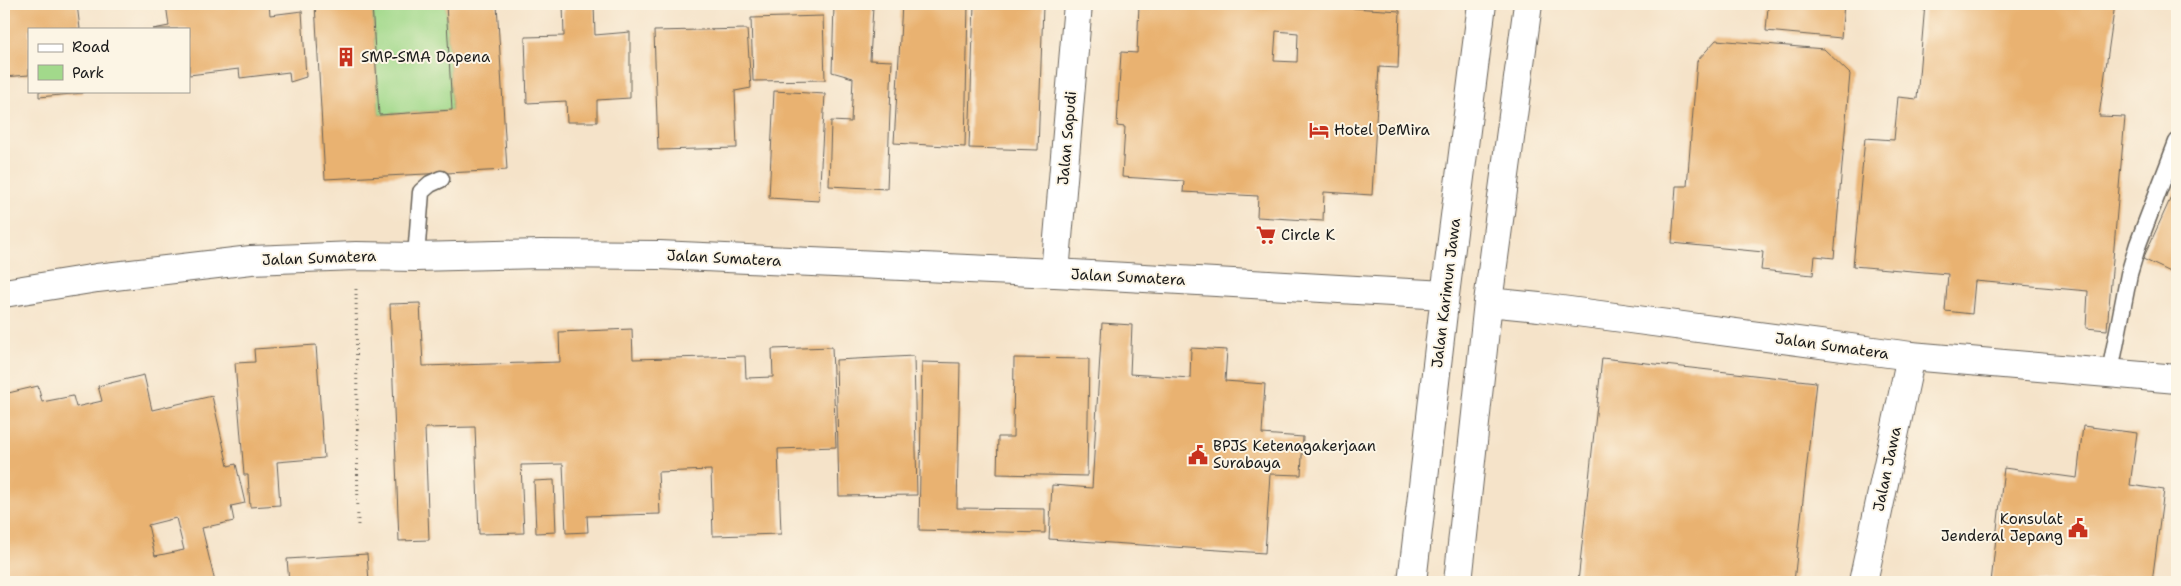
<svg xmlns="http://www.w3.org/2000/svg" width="2181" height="586" viewBox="0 0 2181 586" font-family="'Shantell Sans',sans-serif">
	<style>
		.park { fill: #a2d98b; stroke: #5f7a54 }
		.building { fill: #e9b271; fill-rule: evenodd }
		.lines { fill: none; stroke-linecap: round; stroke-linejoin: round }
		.lane-casing { stroke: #686259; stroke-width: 19 }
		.street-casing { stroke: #686259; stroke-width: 30 }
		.secondary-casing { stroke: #686259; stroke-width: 30 }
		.path { stroke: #686259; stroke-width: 3; stroke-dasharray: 1 4; stroke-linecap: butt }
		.lane { stroke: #fff; stroke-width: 16 }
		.street { stroke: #fff; stroke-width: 28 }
		.secondary { stroke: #fff; stroke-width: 28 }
		.labels { text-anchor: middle; stroke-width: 4; stroke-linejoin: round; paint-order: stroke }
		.poi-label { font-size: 15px; fill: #1c1c1c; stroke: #fcf5e5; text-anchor: start }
		.street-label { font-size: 15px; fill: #1c1c1c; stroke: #fcf5e5 }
	</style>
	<rect width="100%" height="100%" fill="#fcf5e5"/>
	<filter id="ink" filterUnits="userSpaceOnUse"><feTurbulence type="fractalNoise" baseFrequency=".02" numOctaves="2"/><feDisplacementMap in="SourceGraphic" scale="10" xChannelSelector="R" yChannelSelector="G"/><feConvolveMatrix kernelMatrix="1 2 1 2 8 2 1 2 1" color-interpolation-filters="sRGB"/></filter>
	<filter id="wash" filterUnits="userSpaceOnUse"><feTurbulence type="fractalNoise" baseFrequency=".0096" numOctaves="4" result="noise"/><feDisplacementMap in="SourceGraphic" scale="20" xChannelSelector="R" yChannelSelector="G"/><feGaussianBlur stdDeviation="1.12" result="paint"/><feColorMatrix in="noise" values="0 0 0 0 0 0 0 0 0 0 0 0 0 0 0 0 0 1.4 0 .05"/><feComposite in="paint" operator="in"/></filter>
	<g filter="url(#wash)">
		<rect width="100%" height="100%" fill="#f5e3c9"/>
		<path class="park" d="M 372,4 L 446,4 L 452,110 L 379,115 Z"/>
		<g id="blocks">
			<path class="building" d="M 4,4 L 77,4 L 80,29 L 29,29 L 29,75 L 4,77 Z
				M 166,4 L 269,4 L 270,15 L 302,11 L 306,77 L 290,82 L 289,72 L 240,78 L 239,69 L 189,75 L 189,29 L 153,29 L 169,26 Z
				M 315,4 L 372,4 L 379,115 L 452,110 L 446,4 L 497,4 L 507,170 L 325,179 Z
				M 563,4 L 594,4 L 595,35 L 630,32 L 630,98 L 597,100 L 597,122 L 567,122 L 566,101 L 527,103 L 525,37 L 564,36 Z
				M 746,4 L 805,4 L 804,10 L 746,7 Z
				M 902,4 L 968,4 L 965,147 L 894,143 Z
				M 974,4 L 1043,6 L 1038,150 L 969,148 Z
				M 1139,4 L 1321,4 L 1321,6 L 1400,11 L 1398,68 L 1379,67 L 1372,195 L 1324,192 L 1323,221 L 1257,217 L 1258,196 L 1183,192 L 1184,181 L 1122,177 L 1125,127 L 1117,126 L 1121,52 L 1137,53 ZM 1276,31 L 1298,33 L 1297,62 L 1274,61 Z
				M 1745,4 L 1844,4 L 1841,38 L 1766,31 L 1768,7 Z
				M 1925,4 L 2115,4 L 2099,116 L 2125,117 L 2107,330 L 2086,328 L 2088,291 L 1975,281 L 1972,314 L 1945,311 L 1948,274 L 1853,266 L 1865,138 L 1894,140 L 1898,97 L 1917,99 Z
				M 834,5 L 873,7 L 870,60 L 892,61 L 887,189 L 829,186 L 831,121 L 851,122 L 853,78 L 832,72 Z
				M 823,16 L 825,80 L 753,81 L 751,18 Z
				M 747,29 L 751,88 L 735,91 L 737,148 L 658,150 L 654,31 Z
				M 1716,40 L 1824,49 L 1850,74 L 1834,258 L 1815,256 L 1813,275 L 1761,270 L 1763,252 L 1672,243 L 1676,186 L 1687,186 L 1697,61 Z
				M 39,91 L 83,91 L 83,93 L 39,97 Z
				M 774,91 L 825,94 L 819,201 L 769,198 Z
				M 2177,184 L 2177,275 L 2143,259 Z
				M 420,303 L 423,366 L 560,362 L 559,332 L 632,329 L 633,359 L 745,356 L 746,378 L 773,377 L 772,349 L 832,347 L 836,447 L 778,449 L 781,534 L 713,536 L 711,470 L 658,472 L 660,514 L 587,516 L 588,532 L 566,533 L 563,464 L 521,465 L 524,533 L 479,534 L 475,427 L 425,428 L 429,540 L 399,541 L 390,304 Z
				M 1102,323 L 1132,325 L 1130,374 L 1190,378 L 1191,348 L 1227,350 L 1225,381 L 1265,384 L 1262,434 L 1303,437 L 1301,475 L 1270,474 L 1265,553 L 1049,539 L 1052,485 L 1092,488 Z
				M 316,345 L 324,458 L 277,462 L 280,505 L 250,507 L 248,475 L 244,475 L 235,363 L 255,362 L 254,349 Z
				M 914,356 L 917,495 L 839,496 L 836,360 Z
				M 1014,358 L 1089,359 L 1087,476 L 997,474 L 998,437 L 1013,437 Z
				M 1602,358 L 1816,382 L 1794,582 L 1578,582 Z
				M 922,362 L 960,363 L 957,508 L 1045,509 L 1045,533 L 919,530 Z
				M 144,375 L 152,410 L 212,396 L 228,466 L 236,464 L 245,503 L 231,506 L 234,521 L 202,528 L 215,582 L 4,582 L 4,394 L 38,386 L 42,402 L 73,396 L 76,407 L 102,401 L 98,386 ZM 176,518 L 184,550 L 155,556 L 148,525 Z
				M 2083,426 L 2137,433 L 2130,485 L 2164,490 L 2152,582 L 1991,582 L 2004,468 L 2077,478 Z
				M 554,480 L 556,532 L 536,533 L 534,481 Z
				M 367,554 L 369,582 L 289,582 L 287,559 Z"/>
		</g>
	</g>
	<g filter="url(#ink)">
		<use href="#blocks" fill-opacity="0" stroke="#686259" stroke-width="1"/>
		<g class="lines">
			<defs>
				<path id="lane" d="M 416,257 L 421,192 L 430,184 L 441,179
					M 2110,372 L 2129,274 L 2138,244 L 2177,142"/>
				<path id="street" d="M 1055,273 L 1078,4
					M 1863,582 L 1911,356"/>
				<path id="secondary" d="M 4,293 L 97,278 L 251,260 L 356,256 L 416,257 L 541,254 L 659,255 L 1055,273 L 1445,295
					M 1488,302 L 1539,307 L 1911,356 L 2177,379
					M 1412,582 L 1445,295 L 1482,4
					M 1458,582 L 1488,302 L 1528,4"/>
			</defs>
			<use href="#lane" class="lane-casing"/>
			<use href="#street" class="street-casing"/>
			<use href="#secondary" class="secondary-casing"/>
			<path class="path" d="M 356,289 L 358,529"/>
			<use href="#lane" class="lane"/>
			<use href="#street" class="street"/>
			<use href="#secondary" class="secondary"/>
		</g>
	</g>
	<defs>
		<symbol id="building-bare" viewBox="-9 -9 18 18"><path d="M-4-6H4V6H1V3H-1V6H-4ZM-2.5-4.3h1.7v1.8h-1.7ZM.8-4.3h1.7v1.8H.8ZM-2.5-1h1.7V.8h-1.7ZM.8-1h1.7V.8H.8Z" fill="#c8321e" stroke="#fcf5e5" stroke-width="2.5" paint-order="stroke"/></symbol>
		<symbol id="hotel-bare" viewBox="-9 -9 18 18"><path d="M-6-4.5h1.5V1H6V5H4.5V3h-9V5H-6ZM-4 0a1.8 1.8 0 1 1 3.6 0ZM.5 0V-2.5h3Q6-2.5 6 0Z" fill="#c8321e" stroke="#fcf5e5" stroke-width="2.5" paint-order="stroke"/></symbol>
		<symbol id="supermarket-bare" viewBox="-9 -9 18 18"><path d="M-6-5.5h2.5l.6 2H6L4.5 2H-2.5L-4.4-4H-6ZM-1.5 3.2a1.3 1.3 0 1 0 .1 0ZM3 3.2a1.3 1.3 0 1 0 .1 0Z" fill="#c8321e" stroke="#fcf5e5" stroke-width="2.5" paint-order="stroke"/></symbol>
		<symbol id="civic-bare" viewBox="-9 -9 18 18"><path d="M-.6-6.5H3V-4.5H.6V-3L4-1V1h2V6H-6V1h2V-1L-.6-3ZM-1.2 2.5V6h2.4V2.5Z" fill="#c8321e" stroke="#fcf5e5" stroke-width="2.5" paint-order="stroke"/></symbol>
	</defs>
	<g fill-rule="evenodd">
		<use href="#building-bare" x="332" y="43" width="28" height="28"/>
		<use href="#hotel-bare" x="1305" y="116" width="28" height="28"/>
		<use href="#supermarket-bare" x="1252" y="221" width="28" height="28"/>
		<use href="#civic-bare" x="1184" y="441" width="28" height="28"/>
		<use href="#civic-bare" x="2064" y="514" width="28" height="28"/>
	</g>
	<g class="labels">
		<g class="poi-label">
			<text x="361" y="62">SMP-SMA Dapena</text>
			<text x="1334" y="135">Hotel DeMira</text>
			<text x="1281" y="240">Circle K</text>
			<text x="1213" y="451">BPJS Ketenagakerjaan<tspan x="1213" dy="17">Surabaya</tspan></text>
			<text x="2063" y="524" text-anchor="end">Konsulat<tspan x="2063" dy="17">Jenderal Jepang</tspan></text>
		</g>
		<g class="street-label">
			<text transform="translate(1067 138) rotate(-85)" y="5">Jalan Sapudi</text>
			<text transform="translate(319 258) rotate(-2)" y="5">Jalan Sumatera</text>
			<text transform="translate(724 258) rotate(3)" y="5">Jalan Sumatera</text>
			<text transform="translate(1128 277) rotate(3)" y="5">Jalan Sumatera</text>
			<text transform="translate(1446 293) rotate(-83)" y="5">Jalan Karimun Jawa</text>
			<text transform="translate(1832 346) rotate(8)" y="5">Jalan Sumatera</text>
			<text transform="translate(1887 469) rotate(-78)" y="5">Jalan Jawa</text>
		</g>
	</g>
	<rect width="2181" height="586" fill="none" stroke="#fcf5e5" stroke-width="20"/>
	<rect x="28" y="28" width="162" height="65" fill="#fcf5e5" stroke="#a29e95"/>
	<rect x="38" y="44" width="25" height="8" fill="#ffffff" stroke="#a29e95"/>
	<text x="72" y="52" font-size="15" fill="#1c1c1c">Road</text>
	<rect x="38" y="65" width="25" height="15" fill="#a2d98b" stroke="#a29e95"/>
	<text x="72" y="78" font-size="15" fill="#1c1c1c">Park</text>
</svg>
